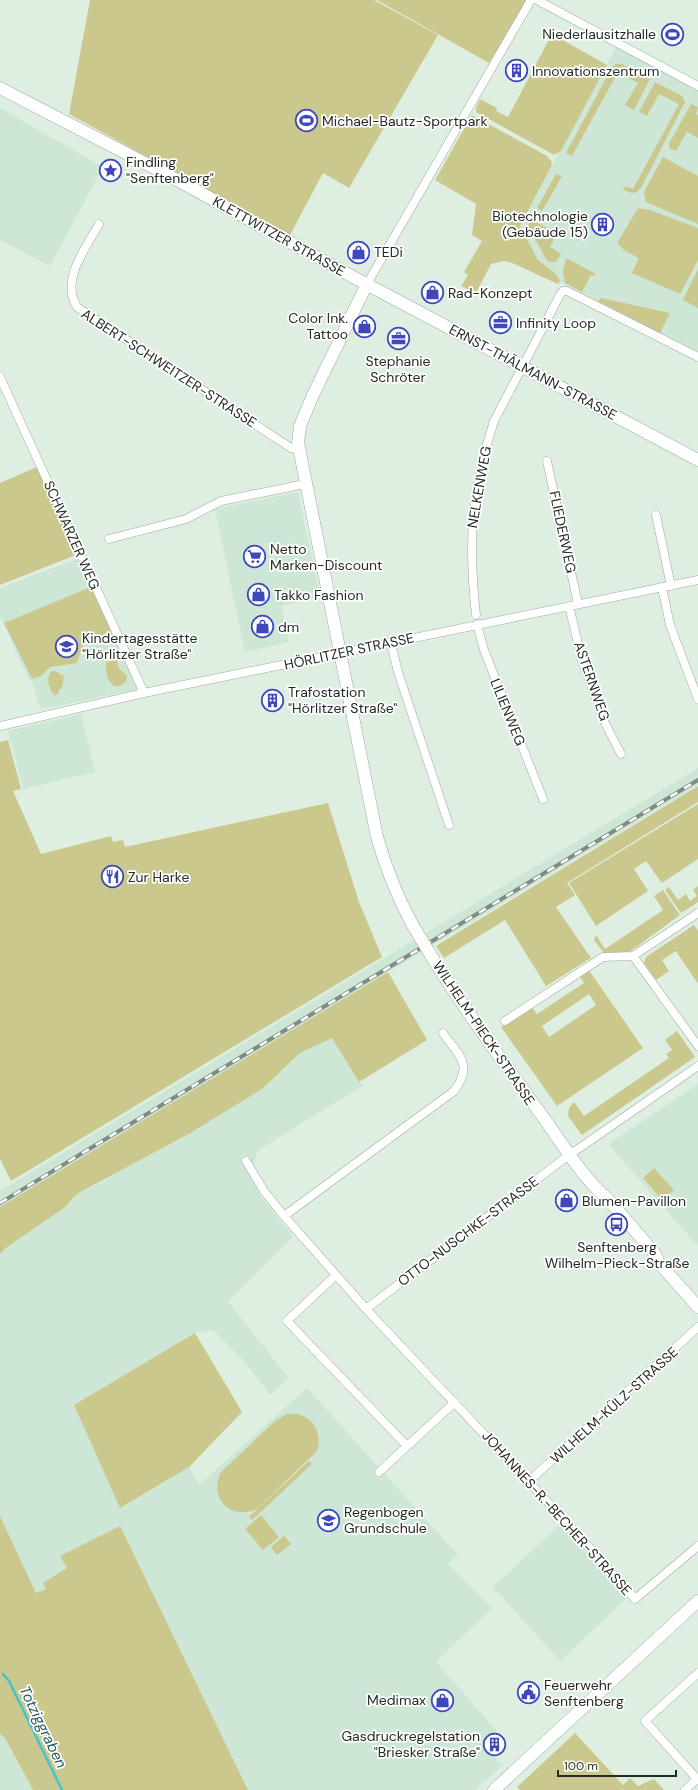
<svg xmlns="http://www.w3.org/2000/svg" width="698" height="1790" viewBox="0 0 698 1790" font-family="'DM Sans',sans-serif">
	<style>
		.built { fill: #cee6d5 }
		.green { fill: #cac88c; fill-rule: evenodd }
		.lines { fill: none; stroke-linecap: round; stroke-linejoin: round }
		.stream { stroke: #43c5ce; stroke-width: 2.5 }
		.street-casing { stroke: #9baa9f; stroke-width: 9 }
		.secondary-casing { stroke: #9baa9f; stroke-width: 13 }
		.street { stroke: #fff; stroke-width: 8 }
		.secondary { stroke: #fff; stroke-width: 12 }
		.rail-casing { stroke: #808c83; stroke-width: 4 }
		.rail { stroke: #fff; stroke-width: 2.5; stroke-dasharray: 8; stroke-linecap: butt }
		.secondary-bridge-casing { stroke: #9baa9f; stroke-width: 13; stroke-linecap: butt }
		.secondary-bridge { stroke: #fff; stroke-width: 12 }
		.labels { text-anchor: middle; stroke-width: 3.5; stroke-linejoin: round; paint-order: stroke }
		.poi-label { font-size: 14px; fill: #242a25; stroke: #fff; text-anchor: start }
		.street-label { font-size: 14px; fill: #242a25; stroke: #fff }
		.water-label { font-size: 15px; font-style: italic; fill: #245a5e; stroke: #fff }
	</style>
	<rect width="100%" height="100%" fill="#deefe2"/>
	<path class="built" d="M 617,46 L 698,88 L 698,355 L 560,282 L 558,284 L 506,256 L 551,167 Z
		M 0,108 L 103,167 L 50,266 L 0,240 Z
		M 298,492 L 320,597 L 281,606 L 289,642 L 245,652 L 215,509 Z
		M 79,558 L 138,686 L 136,689 L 130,691 L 41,709 L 33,685 L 23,668 L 0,615 L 0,588 Z
		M 81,714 L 95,772 L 23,789 L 8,731 Z
		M 698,768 L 698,785 L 0,1207 L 0,1191 Z
		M 332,1038 L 362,1086 L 257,1151 L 255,1163 L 247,1172 L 262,1198 L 293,1237 L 228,1301 L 288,1378 L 270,1395 L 246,1363 L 213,1330 L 195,1333 L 74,1405 L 120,1508 L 189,1467 L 199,1485 L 307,1388 L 458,1555 L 448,1564 L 492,1608 L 436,1662 L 497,1731 L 482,1745 L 503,1765 L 475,1790 L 248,1790 L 213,1719 L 60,1556 L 67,1568 L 44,1583 L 46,1589 L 36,1593 L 0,1516 L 0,1254 L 7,1247 L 64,1208 L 77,1194 L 104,1181 L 284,1069 L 300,1053 Z
		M 698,1084 L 698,1244 L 697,1245 L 608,1144 Z
		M 561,1524 L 628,1597 L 560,1661 L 493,1587 Z
		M 0,1734 L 5,1738 L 33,1790 L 0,1790 Z"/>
	<path class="green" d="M 90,0 L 166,0 L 162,7 L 166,0 L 374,0 L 438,35 L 349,188 L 323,173 L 290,235 L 69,114 Z
		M 377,0 L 527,0 L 489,63 Z
		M 552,34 L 607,65 L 561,151 L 554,155 L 476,112 L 476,108 L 480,99 L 497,108 L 496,111 L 508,117 Z
		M 616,64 L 622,64 L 650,79 L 634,110 L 625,105 L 638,83 L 618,72 L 572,156 L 566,153 L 612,67 Z
		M 655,82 L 682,96 L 685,102 L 642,186 L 637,192 L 632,193 L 623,190 L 626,186 L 633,189 L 679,104 L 659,94 L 647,116 L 639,112 Z
		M 691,104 L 698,107 L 696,114 L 698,115 L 698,138 L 687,132 L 676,151 L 670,149 L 669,144 Z
		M 472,115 L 547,156 L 552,162 L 551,167 L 520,226 L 538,260 L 556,274 L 560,281 L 558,284 L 510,262 L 503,261 L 491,264 L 476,293 L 461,286 L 468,275 L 464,272 L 482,241 L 472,235 L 476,204 L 435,180 Z
		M 663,157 L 698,176 L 698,224 L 646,202 L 644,192 Z
		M 556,174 L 562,176 L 542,211 L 537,208 Z
		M 638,208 L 650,210 L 698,228 L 698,260 L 680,294 L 632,273 L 639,258 L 625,251 L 617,243 Z
		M 534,221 L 557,233 L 550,247 L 561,254 L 556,262 L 549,262 L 546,259 L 528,226 L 530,222 Z
		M 566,258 L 596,274 L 594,276 L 591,275 L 582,292 L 565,283 L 563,271 Z
		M 698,269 L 698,308 L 683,300 Z
		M 601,298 L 670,313 L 660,333 L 598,301 Z
		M 37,467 L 76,555 L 0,585 L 0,483 Z
		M 91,587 L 113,635 L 84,642 L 77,663 L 50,667 L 41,676 L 32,679 L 4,623 Z
		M 113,657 L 117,657 L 118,667 L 127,676 L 126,681 C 113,696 104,676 106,663 Z
		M 52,671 L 55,671 L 64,676 L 62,688 L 59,690 L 58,694 L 55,695 C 49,690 45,677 52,671 Z
		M 8,740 L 21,789 L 13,791 L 41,854 L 111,836 L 113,842 L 123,840 L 125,847 L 328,803 L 359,902 L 382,957 L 11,1181 L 0,1159 L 0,742 Z
		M 698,786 L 698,802 L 567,883 L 575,895 L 556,907 L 591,958 L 546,986 L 505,920 L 444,958 L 436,946 Z
		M 698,804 L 698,859 L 662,883 L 646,861 L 634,869 L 648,891 L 596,926 L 569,883 Z
		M 698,886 L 698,902 L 681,913 L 665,890 L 669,887 L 678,900 L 686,894 L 690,901 L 697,896 L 693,890 Z
		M 663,890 L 680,915 L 628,953 L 604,953 L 594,940 L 596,935 L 605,949 L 663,910 L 654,896 Z
		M 694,925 L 698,931 L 698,984 L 676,951 L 662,960 L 669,971 L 656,980 L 645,964 L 644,962 L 646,957 Z
		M 588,969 L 643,1048 L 557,1106 L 501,1027 L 532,1007 L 537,1014 L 584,983 L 579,975 ZM 589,994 L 596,1005 L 549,1037 L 542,1026 Z
		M 388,972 L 427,1040 L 359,1082 L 332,1038 L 300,1053 L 262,1089 L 192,1132 L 77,1194 L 64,1208 L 7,1247 L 0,1254 L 0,1207 Z
		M 677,1031 L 695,1057 L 582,1135 L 568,1116 L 569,1108 L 574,1102 L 584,1116 L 669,1058 L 666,1054 L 672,1050 L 665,1040 Z
		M 654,1168 L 674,1190 L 662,1200 L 643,1178 Z
		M 195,1333 L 242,1412 L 189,1467 L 120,1508 L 74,1405 Z
		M 287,1414 C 309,1411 324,1430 317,1451 L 257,1509 C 231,1521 208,1498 221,1472 L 275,1421 Z
		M 309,1461 L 312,1464 L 252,1520 L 249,1517 Z
		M 261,1515 L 279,1537 L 263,1550 L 245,1529 Z
		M 0,1516 L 36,1593 L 46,1589 L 43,1583 L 67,1568 L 60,1556 L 120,1526 L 248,1790 L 33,1790 L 5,1738 L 0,1734 Z
		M 284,1536 L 291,1544 L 277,1555 L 271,1547 Z
		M 575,1733 L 623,1785 L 630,1778 L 638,1786 L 654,1779 L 664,1790 L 520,1790 L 517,1787 Z"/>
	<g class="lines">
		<path class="stream" d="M 3,1674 L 9,1681 L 62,1790"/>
		<defs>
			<path id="street" d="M 537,0 L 698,86
				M 99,224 C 86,248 60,280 77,307 L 291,448 L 299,449
				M 367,284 L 531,0
				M 0,377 L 144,693
				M 547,461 L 578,604
				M 656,515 L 671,586
				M 109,539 L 186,519 L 221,501 L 305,484
				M 662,587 L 670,625 L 698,699
				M 569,606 L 582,660 L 604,721 L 621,754
				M 476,615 C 468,543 471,491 494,421 L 561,293 L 563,291 L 567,291 L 698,357
				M 477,624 L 484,650 L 543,799
				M 391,643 L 398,672 L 449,825
				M 0,726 L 144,693 L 698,580
				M 633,956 L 698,1046
				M 633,956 L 698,913
				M 505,1021 L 603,957 L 633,956
				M 443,1033 C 459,1056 474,1064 454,1091 L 284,1216 L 366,1309 L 575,1531 L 635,1599 L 698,1546
				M 246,1161 L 264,1191 L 284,1216
				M 336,1275 L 287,1321 L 407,1446
				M 366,1309 L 565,1158 L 698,1066
				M 379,1472 L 455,1402
				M 529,1481 L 698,1327
				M 698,1673 L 645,1721 L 698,1780
				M 685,1790 L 697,1779"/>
			<path id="secondary" d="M 0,88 L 168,175 L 355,278 L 698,460
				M 367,284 L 313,395 L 300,426 L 298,443 L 377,837 C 386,869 396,894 412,924
				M 435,962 C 469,1016 506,1066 543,1117 C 561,1142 585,1181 609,1200 L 655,1254 L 659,1263 L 698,1307
				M 494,1790 L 698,1601"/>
		</defs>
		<use href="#street" class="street-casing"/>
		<use href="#secondary" class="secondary-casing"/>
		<use href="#street" class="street"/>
		<use href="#secondary" class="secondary"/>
		<defs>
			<path id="rail" d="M 0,1203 L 698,780"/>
		</defs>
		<use href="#rail" class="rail-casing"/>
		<use href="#rail" class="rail"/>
		<defs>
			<path id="secondary-bridge" d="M 412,924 L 435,962"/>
		</defs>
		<use href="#secondary-bridge" class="secondary-bridge-casing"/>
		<use href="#secondary-bridge" class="secondary-bridge"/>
	</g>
	<defs>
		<symbol id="stadium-ring" viewBox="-11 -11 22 22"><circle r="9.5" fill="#fff" stroke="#3e48bc" stroke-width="1.5"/><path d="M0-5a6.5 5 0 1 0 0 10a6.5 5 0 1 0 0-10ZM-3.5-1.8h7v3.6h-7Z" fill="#3e48bc"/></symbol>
		<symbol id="building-ring" viewBox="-11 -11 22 22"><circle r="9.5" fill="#fff" stroke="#3e48bc" stroke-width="1.5"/><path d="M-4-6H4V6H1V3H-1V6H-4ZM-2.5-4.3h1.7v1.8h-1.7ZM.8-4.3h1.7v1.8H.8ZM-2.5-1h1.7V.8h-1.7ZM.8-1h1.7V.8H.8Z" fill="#3e48bc"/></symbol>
		<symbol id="sight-ring" viewBox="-11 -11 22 22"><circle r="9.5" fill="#fff" stroke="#3e48bc" stroke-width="1.5"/><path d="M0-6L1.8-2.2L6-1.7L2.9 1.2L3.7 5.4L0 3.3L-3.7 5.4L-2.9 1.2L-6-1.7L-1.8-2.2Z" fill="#3e48bc"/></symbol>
		<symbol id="shop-ring" viewBox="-11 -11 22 22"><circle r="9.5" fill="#fff" stroke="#3e48bc" stroke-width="1.5"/><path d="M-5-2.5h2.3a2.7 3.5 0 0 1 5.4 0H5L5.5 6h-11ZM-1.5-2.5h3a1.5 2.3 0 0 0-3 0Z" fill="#3e48bc"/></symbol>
		<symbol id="office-ring" viewBox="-11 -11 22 22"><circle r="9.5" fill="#fff" stroke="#3e48bc" stroke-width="1.5"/><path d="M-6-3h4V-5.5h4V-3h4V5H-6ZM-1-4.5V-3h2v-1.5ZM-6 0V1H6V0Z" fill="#3e48bc"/></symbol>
		<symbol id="supermarket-ring" viewBox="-11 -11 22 22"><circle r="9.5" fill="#fff" stroke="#3e48bc" stroke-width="1.5"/><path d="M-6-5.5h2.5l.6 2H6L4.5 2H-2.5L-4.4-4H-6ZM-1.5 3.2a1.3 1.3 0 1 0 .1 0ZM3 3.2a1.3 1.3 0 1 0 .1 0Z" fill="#3e48bc"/></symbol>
		<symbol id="school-ring" viewBox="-11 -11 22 22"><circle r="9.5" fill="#fff" stroke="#3e48bc" stroke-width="1.5"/><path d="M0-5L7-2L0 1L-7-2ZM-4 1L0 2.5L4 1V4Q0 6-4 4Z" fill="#3e48bc"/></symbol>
		<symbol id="restaurant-ring" viewBox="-11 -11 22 22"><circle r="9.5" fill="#fff" stroke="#3e48bc" stroke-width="1.5"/><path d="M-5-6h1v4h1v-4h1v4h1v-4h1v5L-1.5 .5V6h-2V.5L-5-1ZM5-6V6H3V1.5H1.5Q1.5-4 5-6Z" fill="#3e48bc"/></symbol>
		<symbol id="bus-ring" viewBox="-11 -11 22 22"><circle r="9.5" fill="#fff" stroke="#3e48bc" stroke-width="1.5"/><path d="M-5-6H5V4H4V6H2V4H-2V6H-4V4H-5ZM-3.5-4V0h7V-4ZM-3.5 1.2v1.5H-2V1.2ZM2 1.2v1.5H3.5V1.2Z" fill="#3e48bc"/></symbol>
		<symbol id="civic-ring" viewBox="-11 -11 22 22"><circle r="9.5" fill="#fff" stroke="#3e48bc" stroke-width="1.5"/><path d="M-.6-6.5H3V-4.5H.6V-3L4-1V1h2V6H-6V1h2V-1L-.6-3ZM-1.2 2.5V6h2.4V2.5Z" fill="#3e48bc"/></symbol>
	</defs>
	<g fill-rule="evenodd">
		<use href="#stadium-ring" x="660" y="22" width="25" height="25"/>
		<use href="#building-ring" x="504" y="58" width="25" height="25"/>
		<use href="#stadium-ring" x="294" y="108" width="25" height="25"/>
		<use href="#sight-ring" x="98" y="158" width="25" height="25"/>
		<use href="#building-ring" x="590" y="212" width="25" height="25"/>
		<use href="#shop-ring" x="346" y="240" width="25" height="25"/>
		<use href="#shop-ring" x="420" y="280" width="25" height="25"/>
		<use href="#office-ring" x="488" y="310" width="25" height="25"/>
		<use href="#shop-ring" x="352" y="314" width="25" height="25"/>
		<use href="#office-ring" x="386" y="326" width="25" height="25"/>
		<use href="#supermarket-ring" x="242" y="544" width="25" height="25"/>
		<use href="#shop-ring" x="246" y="582" width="25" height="25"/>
		<use href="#shop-ring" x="250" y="614" width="25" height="25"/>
		<use href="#school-ring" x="54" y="634" width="25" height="25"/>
		<use href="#building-ring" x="260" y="688" width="25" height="25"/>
		<use href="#restaurant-ring" x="100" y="864" width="25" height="25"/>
		<use href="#shop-ring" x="554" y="1188" width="25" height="25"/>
		<use href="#bus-ring" x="604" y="1212" width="25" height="25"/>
		<use href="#school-ring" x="316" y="1508" width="25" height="25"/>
		<use href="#civic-ring" x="516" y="1680" width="25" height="25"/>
		<use href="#shop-ring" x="430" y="1688" width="25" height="25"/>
		<use href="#building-ring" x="482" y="1732" width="25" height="25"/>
	</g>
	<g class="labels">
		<g class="poi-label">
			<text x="656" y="39" text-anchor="end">Niederlausitzhalle</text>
			<text x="532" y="76">Innovationszentrum</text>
			<text x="322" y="126">Michael-Bautz-Sportpark</text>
			<text x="126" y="167">Findling<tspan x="126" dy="16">"Senftenberg"</tspan></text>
			<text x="588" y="221" text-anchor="end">Biotechnologie<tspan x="588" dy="16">(Gebäude 15)</tspan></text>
			<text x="374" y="257">TEDi</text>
			<text x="448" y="298">Rad-Konzept</text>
			<text x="348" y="323" text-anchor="end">Color Ink.<tspan x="348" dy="16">Tattoo</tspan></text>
			<text x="516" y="328">Infinity Loop</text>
			<text x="398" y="366" text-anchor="middle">Stephanie<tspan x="398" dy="16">Schröter</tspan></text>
			<text x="270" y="554">Netto<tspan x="270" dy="16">Marken-Discount</tspan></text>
			<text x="274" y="600">Takko Fashion</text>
			<text x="278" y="632">dm</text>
			<text x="82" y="643">Kindertagesstätte<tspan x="82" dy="16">"Hörlitzer Straße"</tspan></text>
			<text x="288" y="697">Trafostation<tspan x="288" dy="16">"Hörlitzer Straße"</tspan></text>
			<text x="128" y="882">Zur Harke</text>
			<text x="582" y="1206">Blumen-Pavillon</text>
			<text x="617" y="1252" text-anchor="middle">Senftenberg<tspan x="617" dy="16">Wilhelm-Pieck-Straße</tspan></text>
			<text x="344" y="1517">Regenbogen<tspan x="344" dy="16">Grundschule</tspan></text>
			<text x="544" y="1690">Feuerwehr<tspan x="544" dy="16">Senftenberg</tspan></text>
			<text x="426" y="1705" text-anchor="end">Medimax</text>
			<text x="480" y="1741" text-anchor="end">Gasdruckregelstation<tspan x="480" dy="16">"Briesker Straße"</tspan></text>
		</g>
		<g class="street-label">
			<text transform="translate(279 236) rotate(29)" y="5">KLETTWITZER STRASSE</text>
			<text transform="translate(169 368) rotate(33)" y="5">ALBERT-SCHWEITZER-STRASSE</text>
			<text transform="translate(533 372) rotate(28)" y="5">ERNST-THÄLMANN-STRASSE</text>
			<text transform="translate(479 487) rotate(-80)" y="5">NELKENWEG</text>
			<text transform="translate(563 532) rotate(78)" y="5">FLIEDERWEG</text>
			<text transform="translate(72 535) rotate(66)" y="5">SCHWARZER WEG</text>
			<text transform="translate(349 651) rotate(-12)" y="5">HÖRLITZER STRASSE</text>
			<text transform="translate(592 681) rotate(71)" y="5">ASTERNWEG</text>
			<text transform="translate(508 712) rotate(68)" y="5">LILIENWEG</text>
			<text transform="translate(484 1033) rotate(56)" y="5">WILHELM-PIECK-STRASSE</text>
			<text transform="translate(468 1231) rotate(-37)" y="5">OTTO-NUSCHKE-STRASSE</text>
			<text transform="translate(614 1405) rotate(-42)" y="5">WILHELM-KÜLZ-STRASSE</text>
			<text transform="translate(557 1513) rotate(48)" y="5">JOHANNES-R.-BECHER-STRASSE</text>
		</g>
		<g class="water-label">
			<text transform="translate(43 1727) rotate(64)" y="5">Totziggraben</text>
		</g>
	</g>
	<path d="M558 1770v6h118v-6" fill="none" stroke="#242a25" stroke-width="2"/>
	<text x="564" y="1770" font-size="12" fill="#242a25" stroke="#ffffff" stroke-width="3" paint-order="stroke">100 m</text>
</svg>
